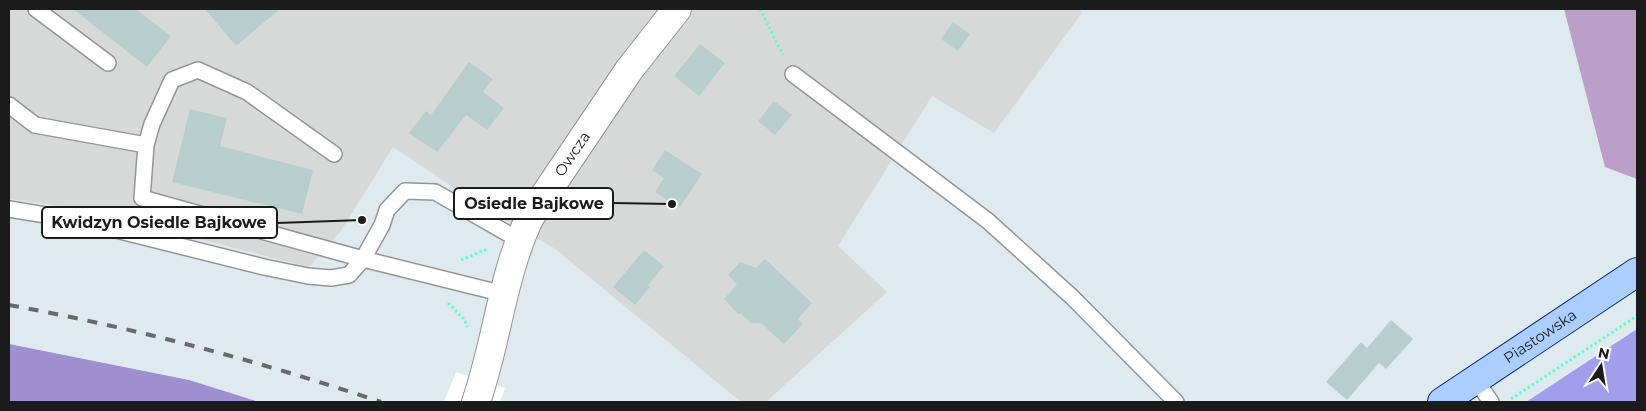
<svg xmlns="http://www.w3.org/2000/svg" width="1646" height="411" viewBox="0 0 1646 411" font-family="Montserrat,sans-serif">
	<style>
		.residential { fill: #d7d9d8 }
		.grass { fill: #a29eee }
		.forest { fill: #9f8fd1 }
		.cemetery { fill: #bb9ec9 }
		.pier { fill: #fff }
		.building { fill: #b8cecd }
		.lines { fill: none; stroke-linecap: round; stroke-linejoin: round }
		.lane-casing { stroke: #959595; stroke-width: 18 }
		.street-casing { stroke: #959595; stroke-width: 30 }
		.secondary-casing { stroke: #002873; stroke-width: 30 }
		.path { stroke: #5effc6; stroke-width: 3; stroke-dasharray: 2.5 2.5; stroke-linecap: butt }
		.lane { stroke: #fff; stroke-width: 15 }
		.street { stroke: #fff; stroke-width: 28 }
		.secondary { stroke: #abcdff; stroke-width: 28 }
		.rail { stroke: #696969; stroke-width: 4; stroke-dasharray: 10 10; stroke-linecap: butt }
		.labels { text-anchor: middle; stroke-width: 4; stroke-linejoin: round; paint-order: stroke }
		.street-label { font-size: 15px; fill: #1b1b1b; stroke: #fff }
		.leader { fill: none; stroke: #1b1b1b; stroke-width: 2 }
		.callout-dot { fill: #1b1b1b; stroke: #fff; stroke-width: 2 }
		.callout { fill: #fff; stroke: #1b1b1b; stroke-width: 2 }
		.callout-label { font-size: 16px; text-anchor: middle; font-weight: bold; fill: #1b1b1b }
	</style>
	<rect width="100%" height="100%" fill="#dfeaee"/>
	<path class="residential" d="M 9,9 L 1080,9 L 1081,14 L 994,133 L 932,96 L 838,246 L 887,292 L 766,402 L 741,402 L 554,248 L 492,213 L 393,147 L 341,231 L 309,267 L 81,209 L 9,199 Z"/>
	<path class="grass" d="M 1637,329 L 1637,402 L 1526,402 L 1529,400 Z"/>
	<path class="forest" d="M 9,344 L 189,380 L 259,402 L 9,402 Z"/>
	<path class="cemetery" d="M 1564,9 L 1637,9 L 1637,179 L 1605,167 Z"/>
	<path class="pier" d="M 456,372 L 505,388 L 500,402 L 444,402 Z"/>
	<path class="building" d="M 73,9 L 136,9 L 171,36 L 147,67 Z
		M 205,9 L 280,9 L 236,46 Z
		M 953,22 L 970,34 L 958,51 L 941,39 Z
		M 700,44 L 725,63 L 699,96 L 674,76 Z
		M 469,62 L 493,79 L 483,92 L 504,108 L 487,130 L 466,115 L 437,152 L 409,133 L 426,111 L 431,115 Z
		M 774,101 L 792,115 L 775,135 L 758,121 Z
		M 190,109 L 227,118 L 220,146 L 313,170 L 302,214 L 172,182 Z
		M 665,150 L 702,174 L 679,208 L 655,192 L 664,178 L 652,170 Z
		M 644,250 L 664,266 L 648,285 L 650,287 L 635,305 L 613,287 Z
		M 765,259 L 812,303 L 798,319 L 803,324 L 784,344 L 761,323 L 751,323 L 741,314 L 738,314 L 724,299 L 737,284 L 728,275 L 740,262 L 756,268 Z
		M 1391,320 L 1413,339 L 1386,369 L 1379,363 L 1347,400 L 1326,382 L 1361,342 L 1367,348 Z"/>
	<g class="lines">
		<defs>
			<path id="lane" d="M 36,9 L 108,63
				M 793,74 L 988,221 L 1072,297 L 1176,402
				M 9,105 L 35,125 L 146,145
				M 334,154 L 247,92 L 198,70 L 172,80 L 152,124 L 146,145 L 142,198 L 363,259 L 504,294
				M 9,209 L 76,220 L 264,267 L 308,276 L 331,278 L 349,275 L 363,259 L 382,225 L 387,210 L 405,191 L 435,192 L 519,240
				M 1476,380 L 1491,402"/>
			<g id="street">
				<path id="s1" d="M 476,402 C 497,342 502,275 530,217 L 629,70 L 677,9"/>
			</g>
			<g id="secondary">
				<path id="s2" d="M 1442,402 L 1637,272"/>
			</g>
		</defs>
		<use href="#lane" class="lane-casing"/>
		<use href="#street" class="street-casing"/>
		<use href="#secondary" class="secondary-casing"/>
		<path class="path" d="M 760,9 L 783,55
			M 461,260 L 487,249
			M 448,303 L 465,320 L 467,327
			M 1511,399 L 1637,316"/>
		<use href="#lane" class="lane"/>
		<use href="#street" class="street"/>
		<use href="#secondary" class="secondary"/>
		<path class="rail" d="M 9,305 C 135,328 259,361 381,402"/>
	</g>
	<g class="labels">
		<g class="street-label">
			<text dy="5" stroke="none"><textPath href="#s1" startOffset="269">Owcza</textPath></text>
			<text dy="5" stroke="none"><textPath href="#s2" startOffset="118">Piastowska</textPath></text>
		</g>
	</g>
	<path class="leader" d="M672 204L613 203M362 220L277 223"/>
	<g class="callout-dot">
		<circle cx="672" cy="204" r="5"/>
		<circle cx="362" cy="220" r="5"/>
	</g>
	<g class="callout">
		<rect x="454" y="188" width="159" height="31" rx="5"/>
		<rect x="42" y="207" width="235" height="31" rx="5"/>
	</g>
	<g class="callout-label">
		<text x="534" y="209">Osiedle Bajkowe</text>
		<text x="159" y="228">Kwidzyn Osiedle Bajkowe</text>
	</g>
	<rect width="1646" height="411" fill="none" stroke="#1b1b1b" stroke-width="20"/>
	<g transform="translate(1601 366) rotate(12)" stroke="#ffffff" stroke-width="4" paint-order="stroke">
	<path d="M0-4L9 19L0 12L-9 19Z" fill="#1b1b1b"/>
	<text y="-8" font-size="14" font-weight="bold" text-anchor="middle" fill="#1b1b1b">N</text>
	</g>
</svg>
